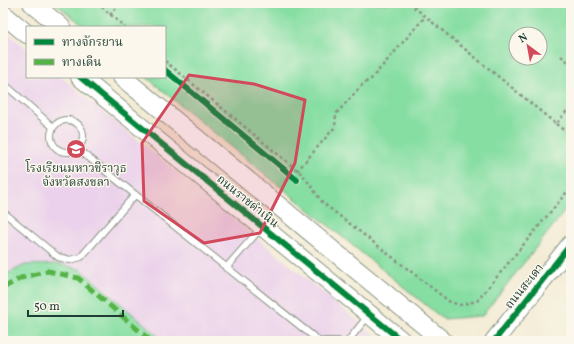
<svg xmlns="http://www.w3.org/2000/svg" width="574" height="344" viewBox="0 0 574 344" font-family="Vollkorn,'Noto Serif Thai',serif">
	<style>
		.built { fill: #ebd1eb }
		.green { fill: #86dea3; stroke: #528e6c; fill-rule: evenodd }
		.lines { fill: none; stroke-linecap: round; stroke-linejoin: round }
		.lane-casing { stroke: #899484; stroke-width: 8 }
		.secondary-casing { stroke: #899484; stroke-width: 20 }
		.path { stroke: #899484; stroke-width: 2.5; stroke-dasharray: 3 3; stroke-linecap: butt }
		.lane { stroke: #fff; stroke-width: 6 }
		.secondary { stroke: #fff; stroke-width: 18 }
		.quiet { stroke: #55b346; stroke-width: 5; stroke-dasharray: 10 5; stroke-linecap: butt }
		.cycleway-casing { stroke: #fbf7ec; stroke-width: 8 }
		.cycleway { stroke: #00873e; stroke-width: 6 }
		.marked { fill: #d1495b; fill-opacity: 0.2; stroke: #d1495b; stroke-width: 3; stroke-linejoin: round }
		.labels { text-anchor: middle; stroke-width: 3; stroke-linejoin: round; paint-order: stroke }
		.poi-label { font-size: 12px; fill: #1f3d34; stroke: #fbf7ec }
		.street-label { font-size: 12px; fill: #1f3d34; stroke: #fbf7ec }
	</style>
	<rect width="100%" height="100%" fill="#fbf7ec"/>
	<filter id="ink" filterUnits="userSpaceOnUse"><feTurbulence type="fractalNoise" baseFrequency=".025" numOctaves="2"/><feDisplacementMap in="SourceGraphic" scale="8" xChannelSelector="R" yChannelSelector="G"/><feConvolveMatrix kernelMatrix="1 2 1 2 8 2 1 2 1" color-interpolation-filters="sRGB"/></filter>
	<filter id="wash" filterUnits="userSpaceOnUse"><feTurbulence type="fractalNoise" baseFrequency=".012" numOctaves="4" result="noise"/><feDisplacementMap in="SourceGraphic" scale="16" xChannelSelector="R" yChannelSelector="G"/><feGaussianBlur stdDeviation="0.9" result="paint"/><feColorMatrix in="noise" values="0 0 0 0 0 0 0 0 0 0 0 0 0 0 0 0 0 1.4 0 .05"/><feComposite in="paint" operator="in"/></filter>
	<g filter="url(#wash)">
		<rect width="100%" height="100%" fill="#f3ebd4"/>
		<path class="built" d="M 3,29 L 27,49 L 27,77 L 61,77 L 382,341 L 3,341 Z"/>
		<path class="green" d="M 55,3 L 571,3 L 571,203 L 482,316 L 443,319 L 146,77 L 165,77 L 165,27 L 85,27 ZM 516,34 L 540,34 L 540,58 L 516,58 Z
			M 57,264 L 80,269 L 164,341 L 3,341 L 3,276 L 25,265 Z"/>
	</g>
	<g filter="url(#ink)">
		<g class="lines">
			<defs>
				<path id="lane" d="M 3,83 L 53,127
					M51 136a16 16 0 1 1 32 0a16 16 0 1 1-32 0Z
					M 78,149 L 319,341
					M 3,212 L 58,257 L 70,260 L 81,257 L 135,195
					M 226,268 L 261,228
					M 325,341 L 338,341
					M 348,341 L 368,316"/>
				<path id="secondary" d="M 32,3 L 61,27
					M 3,14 L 27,34
					M 80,77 L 402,341
					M 122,77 L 443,341
					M 494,341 L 571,244"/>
			</defs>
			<use href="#lane" class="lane-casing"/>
			<use href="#secondary" class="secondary-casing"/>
			<path class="path" d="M 97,3 L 125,27
				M 409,3 L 556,124 L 571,106
				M 110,15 L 120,3
				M 561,56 L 571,64
				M 165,61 L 303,175 L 323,203 L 450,302 L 460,305 L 477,301 L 571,187
				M 556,124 L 571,136
				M 297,171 L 335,127 L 336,114 L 363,84 L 371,79 L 425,17"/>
			<use href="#lane" class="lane"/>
			<use href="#secondary" class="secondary"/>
			<path class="quiet" d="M 3,288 L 21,278 L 48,271 L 78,278 L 151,341"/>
			<defs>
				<path id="cycleway" d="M 165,70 L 297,180
					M 80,77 L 402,341
					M 494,341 L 571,244"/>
			</defs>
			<use href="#cycleway" class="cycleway-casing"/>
			<use href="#cycleway" class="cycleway"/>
		</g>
	</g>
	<path class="marked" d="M 189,75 L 254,84 L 305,100 L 295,163 L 260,233 L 204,243 L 144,201 L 142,143 Z"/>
	<defs>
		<symbol id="school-disc" viewBox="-11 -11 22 22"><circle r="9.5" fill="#d1495b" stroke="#fbf7ec"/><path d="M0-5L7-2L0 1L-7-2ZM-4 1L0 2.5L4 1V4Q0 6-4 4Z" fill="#fff"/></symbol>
	</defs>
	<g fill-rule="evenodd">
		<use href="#school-disc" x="65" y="138" width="22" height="22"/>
	</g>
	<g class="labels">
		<g class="poi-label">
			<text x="76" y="172">โรงเรียนมหาวชิราวุธ<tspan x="76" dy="14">จังหวัดสงขลา</tspan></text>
		</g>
		<g class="street-label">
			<text transform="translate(248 201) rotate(39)" y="4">ถนนราชดำเนิน</text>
			<text transform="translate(524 286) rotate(-51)" y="4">ถนนสะเดา</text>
		</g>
	</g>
	<rect width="574" height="344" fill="none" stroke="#fbf7ec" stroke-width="16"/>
	<rect x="26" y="26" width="140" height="52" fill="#fbf7ec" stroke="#a3ada2"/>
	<rect x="34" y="39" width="20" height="6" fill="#00873e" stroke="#a3ada2"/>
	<text x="62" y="46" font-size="12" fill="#1f3d34">ทางจักรยาน</text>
	<rect x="34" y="59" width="20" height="6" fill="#55b346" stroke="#a3ada2"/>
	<text x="62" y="66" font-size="12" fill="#1f3d34">ทางเดิน</text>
	<g transform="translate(528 46) rotate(328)"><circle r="19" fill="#fbf7ec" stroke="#a3ada2"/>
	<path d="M0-3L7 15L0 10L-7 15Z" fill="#d1495b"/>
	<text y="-6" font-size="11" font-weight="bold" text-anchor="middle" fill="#1f3d34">N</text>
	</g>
	<path d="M28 310v6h95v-6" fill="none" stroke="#1f3d34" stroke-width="2"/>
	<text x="34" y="310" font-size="12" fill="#1f3d34" stroke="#fbf7ec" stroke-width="3" paint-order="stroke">50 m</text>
</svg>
